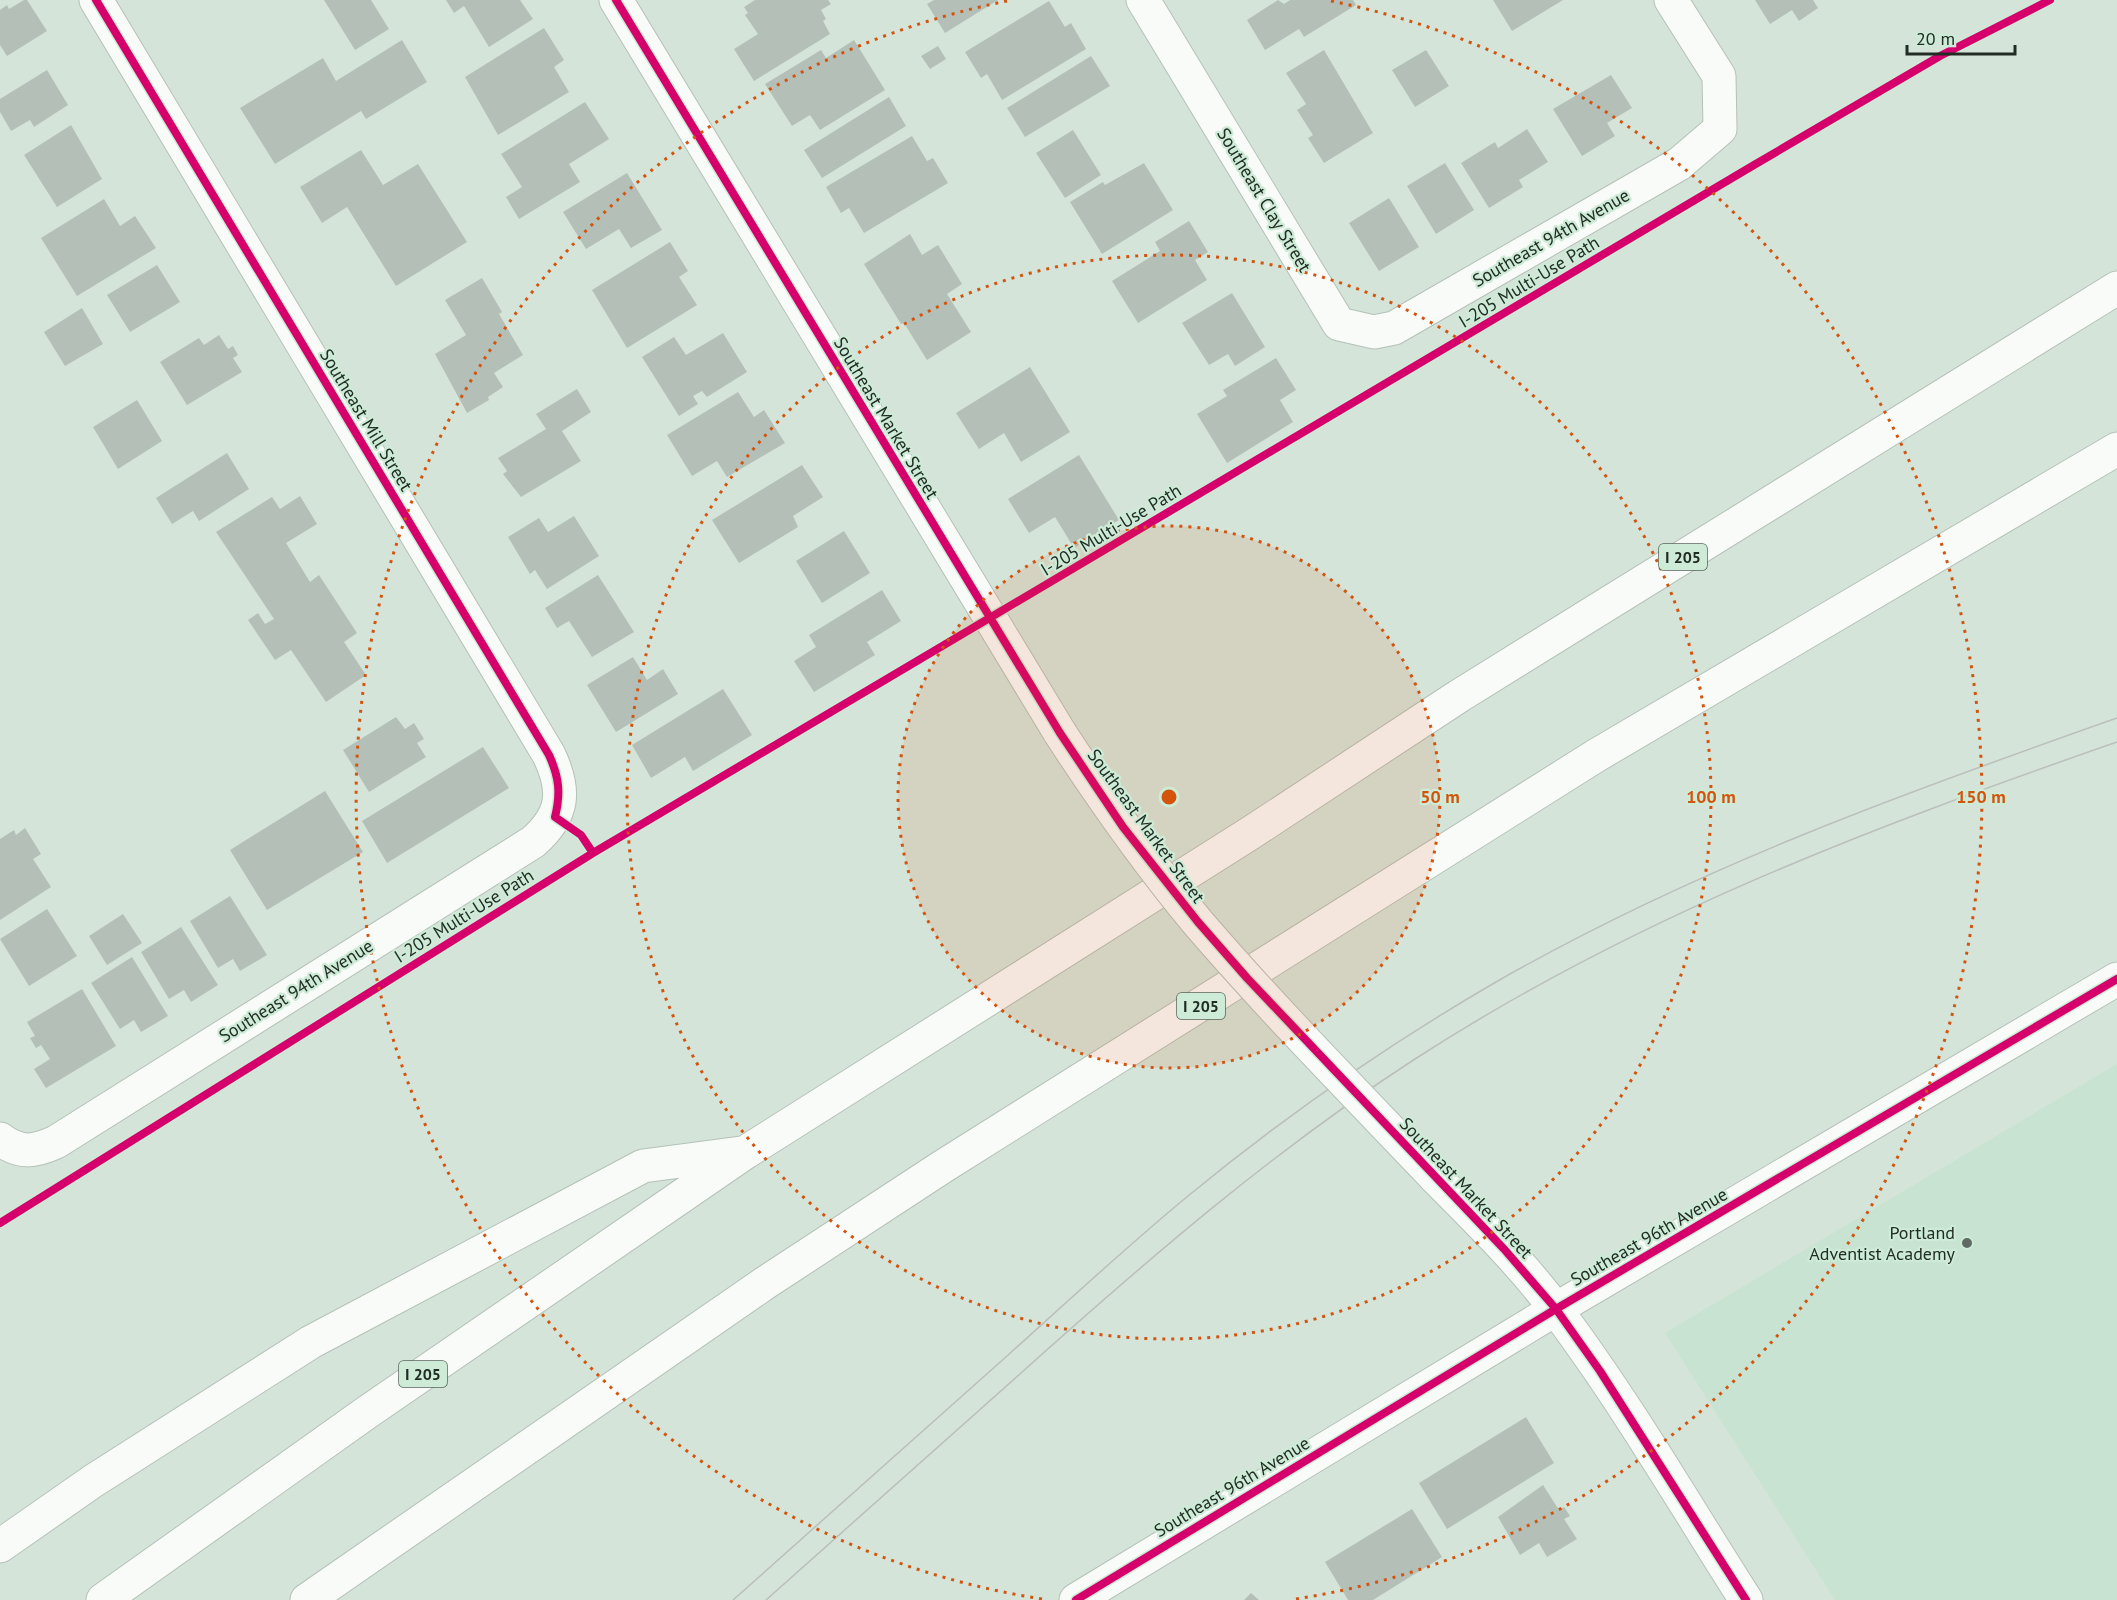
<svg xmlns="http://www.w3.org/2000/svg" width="2117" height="1600" viewBox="0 0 2117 1600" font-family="'PT Sans',sans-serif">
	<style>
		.built { fill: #c8e3d1 }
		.building { fill: #b4c0b7 }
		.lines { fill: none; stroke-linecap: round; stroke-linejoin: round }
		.minor-casing { stroke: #b4c1b8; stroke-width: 35 }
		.tertiary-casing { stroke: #b4c1b8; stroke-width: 35 }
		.motorway-casing { stroke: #b4c1b8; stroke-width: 35 }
		.minor { stroke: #f9fbf9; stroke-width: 33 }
		.tertiary { stroke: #f9fbf9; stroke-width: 33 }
		.motorway { stroke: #f9fbf9; stroke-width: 33 }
		.tram { stroke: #babfbc; stroke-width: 1.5 }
		.tertiary-bridge-casing { stroke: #b4c1b8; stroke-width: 35; stroke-linecap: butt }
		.tertiary-bridge { stroke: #f9fbf9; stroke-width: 33 }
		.cycleway-casing { stroke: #cdebd6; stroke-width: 11 }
		.cycleway { stroke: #d6006c; stroke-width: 8 }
		.ring { fill: none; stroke: #d4540e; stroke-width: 3; stroke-dasharray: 3 6 }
		.poi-dot { fill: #606c63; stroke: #cdebd6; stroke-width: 2 }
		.labels { text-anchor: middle; stroke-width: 4.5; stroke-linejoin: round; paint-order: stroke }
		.shield { fill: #cdebd6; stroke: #556559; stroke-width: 1.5 }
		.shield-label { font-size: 16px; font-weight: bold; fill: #212c24 }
		.street-label { font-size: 18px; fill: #212c24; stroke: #cdebd6 }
		.poi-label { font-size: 18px; fill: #212c24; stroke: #cdebd6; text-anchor: end }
		.centre { fill: #d4540e; stroke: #cdebd6; stroke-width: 3 }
		.ring-label { font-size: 18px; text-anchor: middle; font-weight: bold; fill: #d4540e; stroke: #cdebd6; stroke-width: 4.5; stroke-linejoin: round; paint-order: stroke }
	</style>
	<rect width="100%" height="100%" fill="#d4e4d9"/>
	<path class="built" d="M 2117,1064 L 2117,1600 L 1835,1600 L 1665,1333 Z"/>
	<path class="building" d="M 24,0 L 27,0 L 47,31 L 7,56 L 0,45 L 0,10 L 7,5 L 9,9 Z
		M 324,0 L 371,0 L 389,29 L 355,50 Z
		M 446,0 L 520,0 L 533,19 L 489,47 L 464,6 L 454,13 Z
		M 755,0 L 828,0 L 831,4 L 821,10 L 826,19 L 823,21 L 830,34 L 754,81 L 734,49 L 758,34 L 745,15 L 748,13 L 744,7 Z
		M 934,0 L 998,0 L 945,33 L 927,4 Z
		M 1278,0 L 1284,4 L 1290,0 L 1353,0 L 1356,5 L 1304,37 L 1299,29 L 1265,50 L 1247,20 Z
		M 1493,0 L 1563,0 L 1512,31 Z
		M 1755,0 L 1813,0 L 1818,8 L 1799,21 L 1792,10 L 1770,24 Z
		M 1049,1 L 1065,27 L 1071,23 L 1086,49 L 1002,100 L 987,74 L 981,78 L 965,52 Z
		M 544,28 L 564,60 L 554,67 L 569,92 L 498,135 L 465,77 Z
		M 402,40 L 427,82 L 366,119 L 361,111 L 275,164 L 240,108 L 323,58 L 336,81 Z
		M 854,40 L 885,90 L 820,130 L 810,115 L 792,126 L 765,84 L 821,50 L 826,58 Z
		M 938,46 L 946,59 L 930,69 L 921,56 Z
		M 1324,50 L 1373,133 L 1324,163 L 1308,138 L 1313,135 L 1297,110 L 1306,104 L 1286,73 Z
		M 1426,50 L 1449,86 L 1415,107 L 1392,70 Z
		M 1091,56 L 1110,86 L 1025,137 L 1007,108 Z
		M 47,70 L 68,105 L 34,127 L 30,120 L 11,131 L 0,112 L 0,99 Z
		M 1611,75 L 1632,108 L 1607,123 L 1615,136 L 1582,156 L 1553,109 Z
		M 889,97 L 906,126 L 822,178 L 804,150 Z
		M 585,102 L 609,139 L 569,164 L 580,182 L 519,219 L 506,197 L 522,187 L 501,154 Z
		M 71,125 L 102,179 L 57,207 L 24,155 Z
		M 1527,129 L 1548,162 L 1519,180 L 1523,187 L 1489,208 L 1461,163 L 1495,142 L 1498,148 Z
		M 1073,130 L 1101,175 L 1065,198 L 1036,153 Z
		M 912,136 L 927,161 L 933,158 L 948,183 L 864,233 L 849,208 L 841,213 L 826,187 Z
		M 361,150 L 383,185 L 418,164 L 467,242 L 396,286 L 347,207 L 322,223 L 300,187 Z
		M 1144,163 L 1173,210 L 1102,254 L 1070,202 L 1103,182 L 1105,185 Z
		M 1445,163 L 1474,210 L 1436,234 L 1407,186 Z
		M 627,173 L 662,230 L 631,248 L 619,229 L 586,249 L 563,212 Z
		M 1389,198 L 1419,247 L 1379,271 L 1349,223 Z
		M 104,199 L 120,226 L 135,216 L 156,248 L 77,296 L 41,238 Z
		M 1189,221 L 1208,252 L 1195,260 L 1207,280 L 1138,323 L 1112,281 L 1160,251 L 1155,242 Z
		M 910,234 L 922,255 L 938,245 L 962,284 L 947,294 L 971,332 L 927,360 L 904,323 L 901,324 L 864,264 Z
		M 670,242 L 688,271 L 679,277 L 697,305 L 627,348 L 592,290 Z
		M 157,265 L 180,302 L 130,332 L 107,295 Z
		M 482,278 L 502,312 L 499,314 L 523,355 L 494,373 L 503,387 L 488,397 L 489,400 L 467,413 L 435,354 L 466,335 L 445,300 Z
		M 1232,293 L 1265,347 L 1235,366 L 1228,354 L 1209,365 L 1182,323 Z
		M 82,308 L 103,344 L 65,366 L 44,332 Z
		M 723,333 L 747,372 L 707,397 L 702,391 L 693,396 L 698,404 L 679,416 L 642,357 L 674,337 L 686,355 Z
		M 219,335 L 228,349 L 233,346 L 238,355 L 233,358 L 242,372 L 187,405 L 160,362 L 199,338 L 204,345 Z
		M 1276,358 L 1296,390 L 1280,400 L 1293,422 L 1227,463 L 1197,414 L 1227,396 L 1223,390 Z
		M 1030,367 L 1070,432 L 1021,462 L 1004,433 L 979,449 L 956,413 Z
		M 577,389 L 591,412 L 562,431 L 581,461 L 521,497 L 503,474 L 507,471 L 498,458 L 546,429 L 536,414 Z
		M 738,392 L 754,417 L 764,410 L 785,443 L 727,477 L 717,461 L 692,476 L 667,435 Z
		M 137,400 L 162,441 L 118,469 L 93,427 Z
		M 227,453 L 249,489 L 199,521 L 193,511 L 172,524 L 156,498 Z
		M 1079,455 L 1119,520 L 1074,548 L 1055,517 L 1029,533 L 1008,499 Z
		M 802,465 L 823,497 L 793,516 L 798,527 L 739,563 L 712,520 Z
		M 300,496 L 317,524 L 286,543 L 310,582 L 319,575 L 357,633 L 344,642 L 366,675 L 326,702 L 291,650 L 275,660 L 248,620 L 258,613 L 265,624 L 274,619 L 216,532 L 272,497 L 280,509 Z
		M 574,516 L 599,556 L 547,589 L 535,570 L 530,574 L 508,537 L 539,518 L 548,532 Z
		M 844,531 L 870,573 L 822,603 L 796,561 Z
		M 598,575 L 634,632 L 592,657 L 569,621 L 557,628 L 545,608 Z
		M 882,590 L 901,621 L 867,642 L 875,655 L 814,692 L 794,661 L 816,647 L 809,635 Z
		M 633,657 L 647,680 L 663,669 L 678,694 L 616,732 L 587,685 Z
		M 723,689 L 752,735 L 693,771 L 685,757 L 651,778 L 632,745 Z
		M 396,717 L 405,729 L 414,723 L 424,739 L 417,743 L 426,757 L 369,792 L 343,750 Z
		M 483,747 L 509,788 L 387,863 L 362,821 Z
		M 325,791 L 363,852 L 267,910 L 230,850 Z
		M 25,828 L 41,854 L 33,859 L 51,887 L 0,920 L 0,839 L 14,830 L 16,835 Z
		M 230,896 L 267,955 L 240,971 L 233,959 L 218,968 L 190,921 Z
		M 47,909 L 77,956 L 29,986 L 0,939 Z
		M 123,914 L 142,943 L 107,965 L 89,936 Z
		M 181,927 L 218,985 L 191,1002 L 184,990 L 169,999 L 141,952 Z
		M 132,957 L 168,1016 L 141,1032 L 134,1020 L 120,1029 L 91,983 Z
		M 82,989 L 116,1046 L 46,1088 L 34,1069 L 50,1059 L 41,1045 L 36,1048 L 30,1038 L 35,1036 L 27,1022 Z
		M 1526,1417 L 1554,1463 L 1447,1529 L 1419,1483 Z
		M 1543,1485 L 1559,1510 L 1564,1507 L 1570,1516 L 1564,1519 L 1577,1539 L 1547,1557 L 1539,1543 L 1520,1555 L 1498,1517 Z
		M 1412,1509 L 1442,1557 L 1373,1600 L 1348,1600 L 1325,1562 Z
		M 1251,1593 L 1259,1600 L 1244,1600 Z"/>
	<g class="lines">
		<defs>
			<path id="minor" d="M 1143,0 L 1339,324 L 1374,332 L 1394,328 L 1679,164 L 1720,129 L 1719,76 L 1671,0
				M 0,1139 C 20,1154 34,1152 56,1142 L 533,842 C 564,815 566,791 549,755 L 96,0"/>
			<path id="tertiary" d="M 616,0 L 1060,733
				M 1435,1177 C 1477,1220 1521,1262 1557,1311 C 1626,1403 1684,1503 1746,1600
				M 1076,1600 L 1556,1309 L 2117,979"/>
			<path id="motorway" d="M 0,1546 L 93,1481 L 311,1342 L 643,1166 L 741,1153
				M 103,1600 L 366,1413 L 746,1152 L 1252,832 L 1459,696 L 2117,288
				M 307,1600 L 765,1283 L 942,1167 L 1597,755 L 2117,449"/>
		</defs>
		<use href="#minor" class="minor-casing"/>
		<use href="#tertiary" class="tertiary-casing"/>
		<use href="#motorway" class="motorway-casing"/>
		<use href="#minor" class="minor"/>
		<use href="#tertiary" class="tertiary"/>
		<use href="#motorway" class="motorway"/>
		<path class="tram" d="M 733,1600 C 824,1519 915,1437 1007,1356 C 1067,1302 1126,1247 1188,1196 C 1284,1117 1389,1044 1496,982 C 1693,869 1904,793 2117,718
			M 766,1600 C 851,1524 936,1448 1021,1373 C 1147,1260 1273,1151 1415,1059 C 1636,916 1870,828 2117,742"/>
		<defs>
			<path id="tertiary-bridge" d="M 1060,733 C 1103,799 1148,863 1199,924 C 1274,1011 1355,1093 1435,1177"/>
		</defs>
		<use href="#tertiary-bridge" class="tertiary-bridge-casing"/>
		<use href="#tertiary-bridge" class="tertiary-bridge"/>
		<defs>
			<path id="cycleway" d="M 96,0 L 549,755 C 559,777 561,793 555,817 L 581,835 L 593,853
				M 616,0 L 1060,733 L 1123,827 L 1198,922 L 1247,978 L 1504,1249 L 1556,1309 L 1600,1371 L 1746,1600
				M 0,1223 L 593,853 L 1754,165 L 1940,56 L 2050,0
				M 1076,1600 L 1556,1309 L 2117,979"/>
		</defs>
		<use href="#cycleway" class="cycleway-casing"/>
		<use href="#cycleway" class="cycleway"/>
	</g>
	<circle cx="1169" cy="797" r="271" fill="#d4540e" fill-opacity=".12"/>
	<g class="ring">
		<circle cx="1169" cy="797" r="271"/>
		<circle cx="1169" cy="797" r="542"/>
		<path d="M1042 1599A812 812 0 0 1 1007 1M1331 1A812 812 0 0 1 1296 1599"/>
	</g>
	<circle class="poi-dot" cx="1967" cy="1243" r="6"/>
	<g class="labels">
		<g class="shield">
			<rect x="1659" y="544" width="48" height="26" rx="4.5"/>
			<rect x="1177" y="993" width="48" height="26" rx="4.5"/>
			<rect x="399" y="1361" width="48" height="26" rx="4.5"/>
		</g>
		<g class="shield-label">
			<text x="1683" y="563">I 205</text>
			<text x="1201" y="1012">I 205</text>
			<text x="423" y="1380">I 205</text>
		</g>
		<g class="street-label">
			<text transform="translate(1264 200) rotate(59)" y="6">Southeast Clay Street</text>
			<text transform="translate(1551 238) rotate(-30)" y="6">Southeast 94th Avenue</text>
			<text transform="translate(1529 282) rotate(-31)" y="6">I-205 Multi-Use Path</text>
			<text transform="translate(886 418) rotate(59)" y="6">Southeast Market Street</text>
			<text transform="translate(366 420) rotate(59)" y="6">Southeast Mill Street</text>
			<text transform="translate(1111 530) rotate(-31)" y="6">I-205 Multi-Use Path</text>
			<text transform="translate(1146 826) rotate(54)" y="6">Southeast Market Street</text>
			<text transform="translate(464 916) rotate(-32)" y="6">I-205 Multi-Use Path</text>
			<text transform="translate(296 991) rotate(-32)" y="6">Southeast 94th Avenue</text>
			<text transform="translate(1466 1188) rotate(47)" y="6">Southeast Market Street</text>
			<text transform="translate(1649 1237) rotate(-30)" y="6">Southeast 96th Avenue</text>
			<text transform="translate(1232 1487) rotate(-31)" y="6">Southeast 96th Avenue</text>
		</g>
		<g class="poi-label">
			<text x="1955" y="1239">Portland<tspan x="1955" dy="21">Adventist Academy</tspan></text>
		</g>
	</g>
	<circle cx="1169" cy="797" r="9" class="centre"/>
	<g class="ring-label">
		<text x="1440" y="803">50 m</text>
		<text x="1711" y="803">100 m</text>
		<text x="1981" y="803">150 m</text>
	</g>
	<path d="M1907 45v9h108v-9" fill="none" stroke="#212c24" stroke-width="3"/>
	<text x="1916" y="45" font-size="18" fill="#212c24" stroke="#cdebd6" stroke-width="4.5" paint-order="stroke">20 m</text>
</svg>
